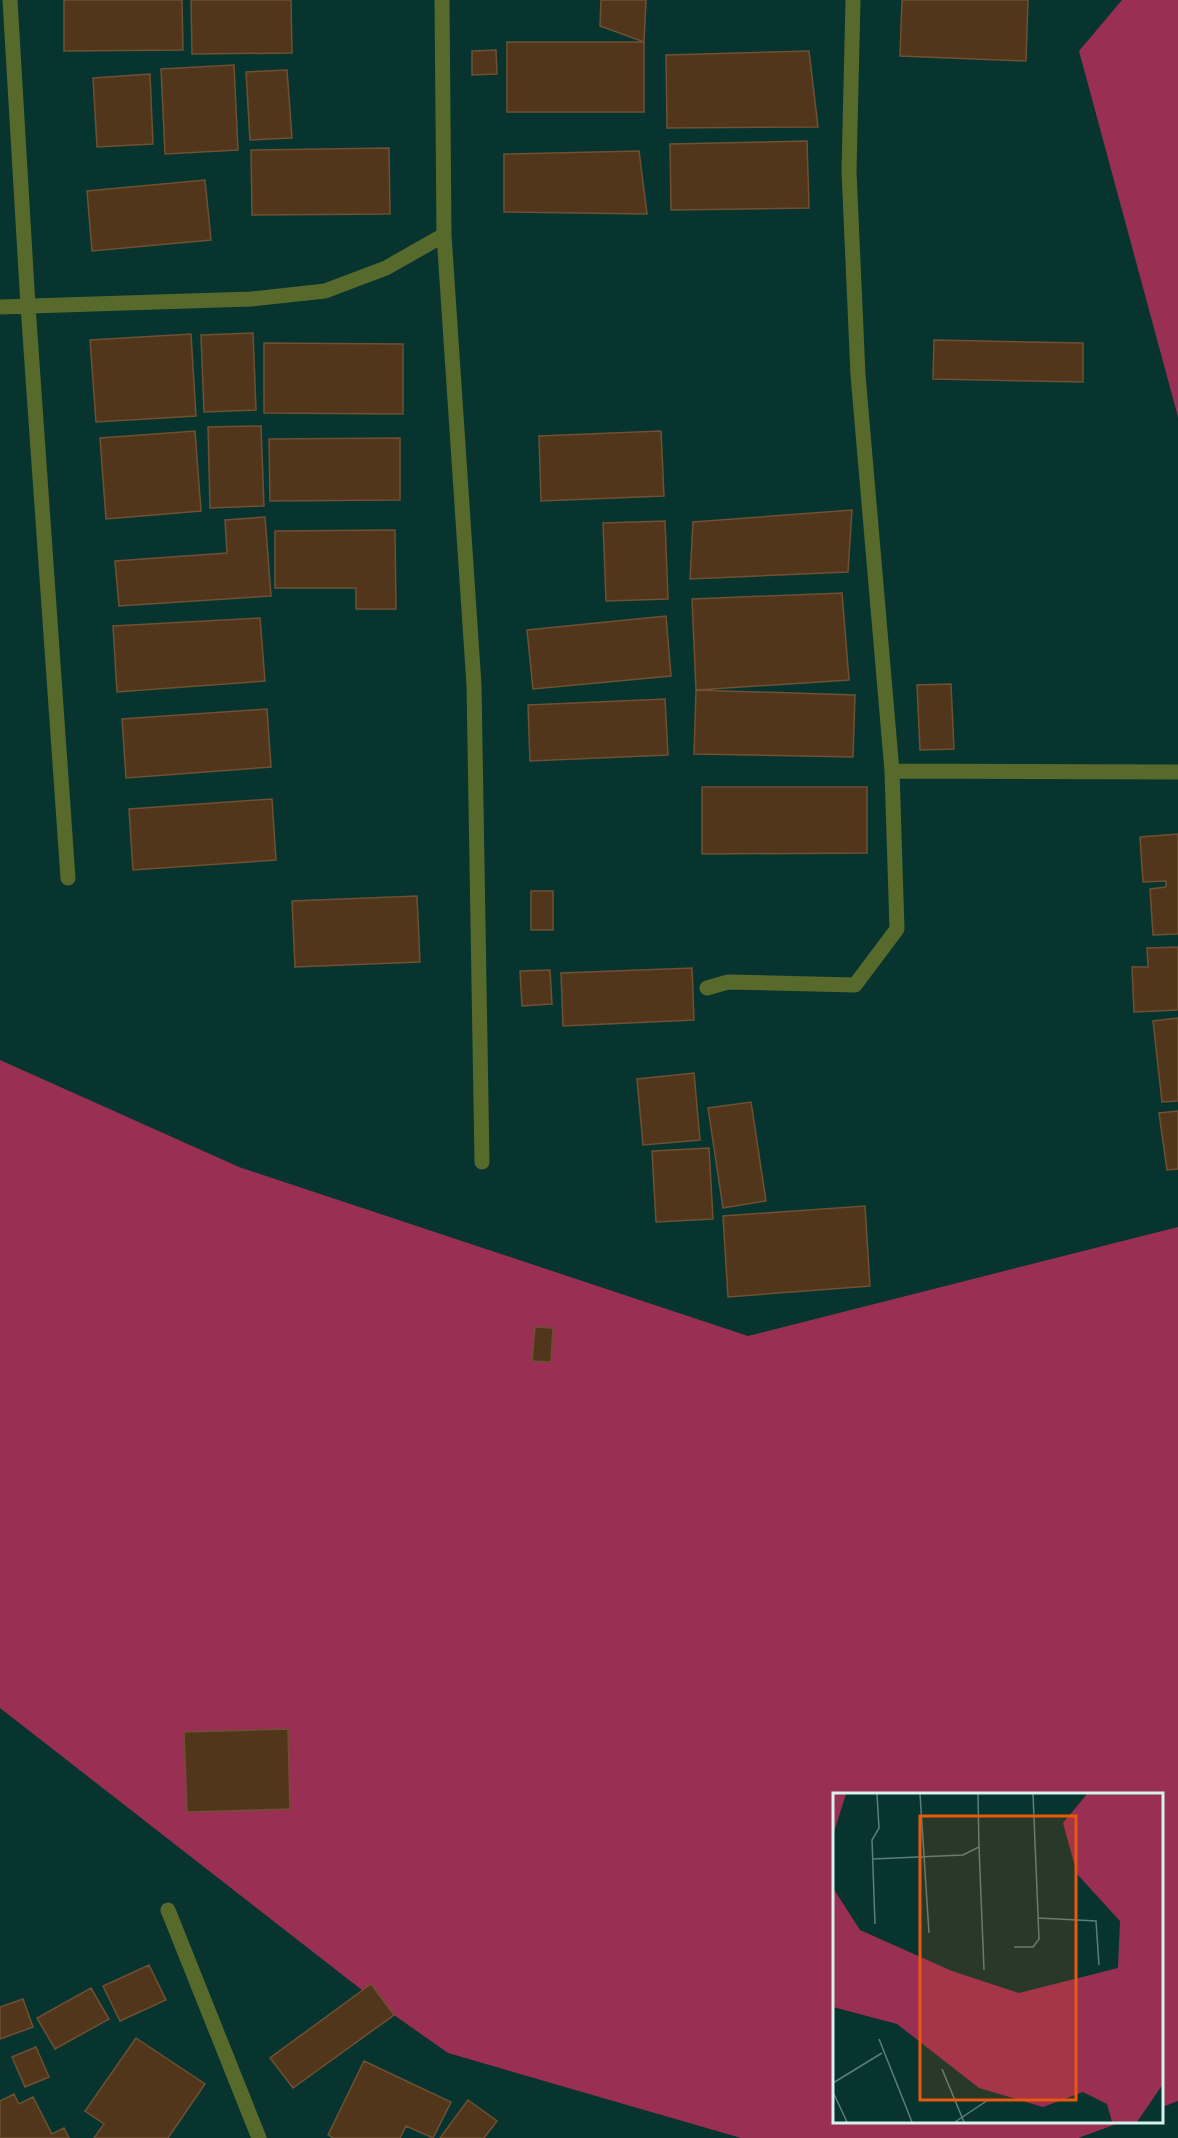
<svg xmlns="http://www.w3.org/2000/svg" width="1178" height="2138" viewBox="0 0 1178 2138" font-family="Literata,serif">
	<style>
		.forest { fill: #993053 }
		.building { fill: #52361b; stroke: #6f5033; stroke-width: 1.5 }
		.lines { fill: none; stroke-linecap: round; stroke-linejoin: round }
		.minor { stroke: #576a2c; stroke-width: 15 }
		.inset-road { fill: none; stroke: #5a807b; stroke-width: 1.5 }
		.view { fill: #e8590c; fill-opacity: 0.15; stroke: #e8590c; stroke-width: 3 }
		.inset-edge { fill: none; stroke: #d6f2ed; stroke-width: 3 }
	</style>
	<rect width="100%" height="100%" fill="#07342f"/>
	<path class="forest" d="M 1122,0 L 1178,0 L 1178,417 L 1079,51 Z
		M 0,1060 L 239,1167 L 748,1336 L 1178,1227 L 1178,2101 L 1162,2107 L 1162,1794 L 834,1794 L 834,2122 L 1122,2122 L 1078,2138 L 741,2138 L 448,2053 L 394,2015 L 0,1708 Z"/>
	<path class="building" d="M 64,0 L 182,0 L 183,50 L 64,51 Z
		M 191,0 L 291,0 L 292,53 L 192,54 Z
		M 601,0 L 646,0 L 644,42 L 600,26 Z
		M 902,0 L 1028,0 L 1026,61 L 900,56 Z
		M 507,42 L 644,42 L 644,112 L 507,112 Z
		M 496,50 L 497,74 L 472,75 L 472,51 Z
		M 809,51 L 818,127 L 667,128 L 666,55 Z
		M 234,65 L 238,150 L 165,154 L 161,69 Z
		M 287,70 L 292,138 L 250,140 L 246,72 Z
		M 150,74 L 153,144 L 97,147 L 93,78 Z
		M 807,141 L 809,208 L 671,210 L 670,144 Z
		M 389,148 L 390,214 L 252,215 L 251,150 Z
		M 639,151 L 647,214 L 504,212 L 504,154 Z
		M 205,180 L 211,240 L 92,251 L 87,191 Z
		M 253,333 L 256,410 L 204,412 L 201,335 Z
		M 191,334 L 196,416 L 96,422 L 90,340 Z
		M 934,340 L 1083,343 L 1083,382 L 933,379 Z
		M 264,343 L 403,344 L 403,414 L 264,413 Z
		M 261,426 L 264,506 L 210,508 L 208,427 Z
		M 195,431 L 201,511 L 106,519 L 100,438 Z
		M 661,431 L 664,496 L 541,501 L 539,436 Z
		M 400,438 L 400,500 L 270,501 L 269,439 Z
		M 852,510 L 848,572 L 690,579 L 693,522 Z
		M 265,517 L 271,596 L 119,606 L 115,561 L 227,553 L 225,520 Z
		M 665,521 L 668,599 L 606,601 L 603,523 Z
		M 395,530 L 396,609 L 356,609 L 356,588 L 275,588 L 275,531 Z
		M 842,593 L 849,680 L 696,690 L 692,599 Z
		M 666,616 L 671,676 L 533,689 L 527,630 Z
		M 260,618 L 265,681 L 117,692 L 113,626 Z
		M 951,684 L 954,749 L 920,750 L 917,685 Z
		M 696,690 L 855,695 L 853,757 L 694,754 Z
		M 665,699 L 668,755 L 530,761 L 528,705 Z
		M 267,709 L 271,767 L 126,778 L 122,719 Z
		M 702,787 L 867,787 L 867,853 L 702,854 Z
		M 272,799 L 276,860 L 133,870 L 129,809 Z
		M 1178,834 L 1178,934 L 1153,935 L 1150,889 L 1166,887 L 1166,881 L 1143,882 L 1140,837 Z
		M 531,891 L 553,891 L 553,930 L 531,930 Z
		M 417,896 L 420,962 L 295,967 L 292,901 Z
		M 1178,947 L 1178,1010 L 1134,1012 L 1132,967 L 1148,967 L 1147,948 Z
		M 692,968 L 694,1020 L 563,1026 L 561,973 Z
		M 550,970 L 552,1004 L 522,1006 L 520,971 Z
		M 1178,1018 L 1178,1101 L 1162,1102 L 1153,1021 Z
		M 694,1073 L 700,1140 L 643,1145 L 637,1079 Z
		M 751,1102 L 766,1201 L 723,1208 L 708,1108 Z
		M 1178,1111 L 1178,1169 L 1167,1170 L 1159,1113 Z
		M 709,1148 L 713,1219 L 656,1222 L 652,1151 Z
		M 865,1206 L 870,1286 L 728,1297 L 723,1216 Z
		M 535,1327 L 553,1328 L 551,1362 L 532,1361 Z
		M 288,1729 L 290,1809 L 187,1812 L 184,1732 Z
		M 149,1965 L 166,2000 L 120,2021 L 103,1986 Z
		M 371,1984 L 394,2015 L 293,2088 L 270,2058 Z
		M 91,1988 L 109,2019 L 55,2049 L 37,2018 Z
		M 23,1999 L 33,2027 L 0,2039 L 0,2007 Z
		M 136,2038 L 205,2084 L 168,2138 L 94,2138 L 104,2124 L 85,2111 Z
		M 36,2047 L 49,2077 L 25,2087 L 12,2057 Z
		M 364,2061 L 451,2102 L 433,2138 L 406,2126 L 400,2138 L 334,2138 L 328,2135 Z
		M 14,2094 L 19,2104 L 33,2097 L 52,2134 L 64,2128 L 69,2138 L 0,2138 L 0,2101 Z
		M 468,2100 L 497,2121 L 484,2138 L 440,2138 Z"/>
	<g class="lines">
		<path class="minor" d="M 10,0 L 28,306 L 68,878
			M 444,235 L 474,685 L 482,1162
			M 0,307 L 251,299 L 325,291 L 386,268 L 444,235 L 442,0
			M 892,771 L 1178,772
			M 707,988 L 728,982 L 855,985 L 897,929 L 892,771 L 858,375 L 849,171 L 853,0
			M 168,1910 L 259,2138"/>
	</g>
	<g transform="translate(833 1793)">
		<rect width="330" height="330" fill="#07342f"/>
		<path d="M 0,1 L 13,1 L 0,42 ZM 254,1 L 330,1 L 330,291 L 304,329 L 279,329 L 274,311 L 250,299 L 210,314 L 146,295 L 64,231 L 0,214 L 0,95 L 27,137 L 119,178 L 186,200 L 285,175 L 287,128 L 244,81 L 230,30 Z" fill="#993053"/>
		<path class="inset-road" d="M 87,1 L 96,140M 146,54 L 151,177M 40,66 L 130,62 L 146,54 L 145,1M 205,125 L 263,128 L 266,172M 42,131 L 39,47 L 46,35 L 44,1M 181,154 L 200,154 L 206,146 L 200,1M 46,246 L 79,329M 109,276 L 131,329M 0,290 L 49,260M 0,299 L 14,329M 122,329 L 155,307"/>
		<path class="view" d="M 87,23 L 243,23 L 243,307 L 87,307 Z"/>
		<rect width="330" height="330" class="inset-edge"/>
	</g>
</svg>
